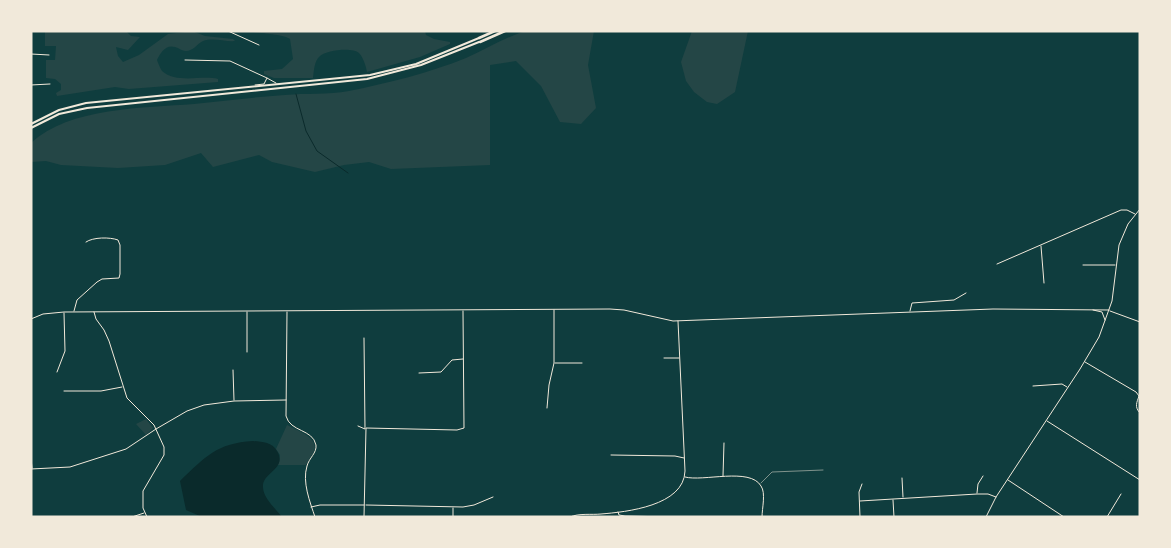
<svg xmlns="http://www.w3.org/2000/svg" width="1171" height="548" viewBox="0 0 1171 548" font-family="'Roboto Condensed',sans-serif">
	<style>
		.green { fill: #244646 }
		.water { fill: #0a2a2b }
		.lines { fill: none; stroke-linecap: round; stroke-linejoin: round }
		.stream { stroke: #0a2a2b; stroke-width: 1 }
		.service { stroke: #f1e9da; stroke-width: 0.5 }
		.minor { stroke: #f1e9da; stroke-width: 1 }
		.tertiary { stroke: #f1e9da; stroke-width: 1 }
		.trunk { stroke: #f1e9da; stroke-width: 2 }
		.motorway { stroke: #f1e9da; stroke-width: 2.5 }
	</style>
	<rect width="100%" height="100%" fill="#0f3d3e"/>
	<path class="green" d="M 45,31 L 126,31 L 131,36 L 140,37 L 128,50 L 116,47 L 118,56 L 123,62 L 139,55 L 168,34 L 192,31 L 205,36 L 233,39 L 235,41 C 225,42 213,37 203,41 C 197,44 193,51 186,51 C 182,51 179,48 175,47 C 166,44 160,53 157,60 C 158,63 160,68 162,71 C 176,84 202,75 218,79 L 218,82 L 129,89 L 115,87 L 57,96 L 56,93 L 61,90 L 61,84 L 55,79 L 46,78 L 46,60 L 55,60 L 56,46 L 45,46 Z
		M 245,31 L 425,31 L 426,35 L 434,39 L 450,42 L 450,44 L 420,57 L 367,72 C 366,66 363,57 359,53 C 353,47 326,50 320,56 C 314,61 314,71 313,78 L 274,78 L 264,74 L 264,71 L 282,69 L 293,59 L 290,39 C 284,34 255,33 245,31 Z
		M 525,31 L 594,31 L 588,65 L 596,108 L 581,124 L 560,122 L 541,86 L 516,61 L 490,65 L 490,165 L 391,169 L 369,162 L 344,165 L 315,172 L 272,162 L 259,155 L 213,167 L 201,153 L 165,165 L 118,168 L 61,165 L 46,161 L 31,162 L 31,143 C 69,107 145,108 194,104 C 224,101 254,97 285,95 C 306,93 328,95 349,91 C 388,83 429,73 466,58 C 486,49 504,38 525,31 Z
		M 692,31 L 748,31 L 735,92 L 717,104 L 707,102 L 694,92 L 686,81 L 681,62 Z
		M 146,419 L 153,428 L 146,435 L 136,424 Z
		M 287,425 C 296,430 319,437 314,451 C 312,456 308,460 306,465 L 278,465 L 280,455 L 276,449 Z"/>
	<path class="water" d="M 253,441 C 262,442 272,442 277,451 C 288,469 262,472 263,487 C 263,498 276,509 282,517 L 202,517 L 186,510 L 180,481 C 205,457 217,443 253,441 Z"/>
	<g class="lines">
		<path class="stream" d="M 296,94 L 306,131 L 317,151 L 348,173"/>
		<path class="service" d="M 761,483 L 772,472 L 823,470"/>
		<path class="minor" d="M 228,31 L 259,45
			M 31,54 L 49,55
			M 185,60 L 230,61 L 267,78
			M 31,85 L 50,84
			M 255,85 L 264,84 L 267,78 L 276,83
			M 1041,246 L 1044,283
			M 997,264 L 1121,210 L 1127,210 L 1135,214
			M 1083,265 L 1115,265
			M 74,311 L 77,300 L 97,282 L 102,279 L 119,278 L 120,274 L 120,245 L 118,240 C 110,237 93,237 86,242
			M 910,311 L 912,303 L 954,300 L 966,293
			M 1110,311 L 1140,322
			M 94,312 L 96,319 L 104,330 L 109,341 L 127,398 L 154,425 L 164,447 L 164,455 L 143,491 L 143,508 L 147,517
			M 247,312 L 247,352
			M 287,312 L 286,416 C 290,432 313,429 316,445 C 317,453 309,458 307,466 C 302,482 310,502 315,517
			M 664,358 L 679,358
			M 1085,362 L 1136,392 L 1139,396 C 1137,402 1134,407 1140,413
			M 555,363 L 582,363
			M 233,370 L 234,400
			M 57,372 L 65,351 L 64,313
			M 419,373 L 441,372 L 452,360 L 463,359
			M 1033,386 L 1062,384 L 1067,387
			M 64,391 L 101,391 L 122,387
			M 547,408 L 549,385 L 554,363 L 554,310
			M 1047,421 L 1140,480
			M 358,426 L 365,429 L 364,338
			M 611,455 L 675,456 L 684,458
			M 31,458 L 32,468
			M 31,469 L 70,467 L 126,449 L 156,429 L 187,411 L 204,405 L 234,401 L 286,400
			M 723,476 L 724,443
			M 685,477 C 703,482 750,467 761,486 C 766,493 762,508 762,517
			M 902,478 L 903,497
			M 1008,480 L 1064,517
			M 977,493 L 978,484 L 983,476
			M 893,500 L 894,517
			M 860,501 L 977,494 L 988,494 L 996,497
			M 366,505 L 463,507 L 474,505 L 493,497
			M 618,512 L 619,515 L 625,516 L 670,517
			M 132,517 L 144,513
			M 453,517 L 453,508
			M 570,517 C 579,513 591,515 601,514 C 626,512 684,506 685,471 L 678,321
			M 860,517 L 859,492 L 862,484
			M 1107,517 L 1121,494"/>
		<path class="tertiary" d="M 1093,310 L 1102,312 L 1105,320
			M 31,319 L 43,314 L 64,312 L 610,309 L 624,310 L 673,321 L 993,309 L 1109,310
			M 311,507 L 320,505 L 364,505
			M 364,517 L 366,428 L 457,430 L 464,428 L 463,311
			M 986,517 L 996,497 L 1080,369 L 1099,337 L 1112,301 L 1119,245 L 1128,224 L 1140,209"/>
		<path class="trunk" d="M 31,124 L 59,110 L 86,103 L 370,75 L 416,64 L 479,38
			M 31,128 L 59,114 L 87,108 L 367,79 L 421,65 L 479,42"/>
		<path class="motorway" d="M 479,38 L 495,31
			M 480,42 L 505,31"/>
	</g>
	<rect width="1171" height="548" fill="none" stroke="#f1e9da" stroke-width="65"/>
</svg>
